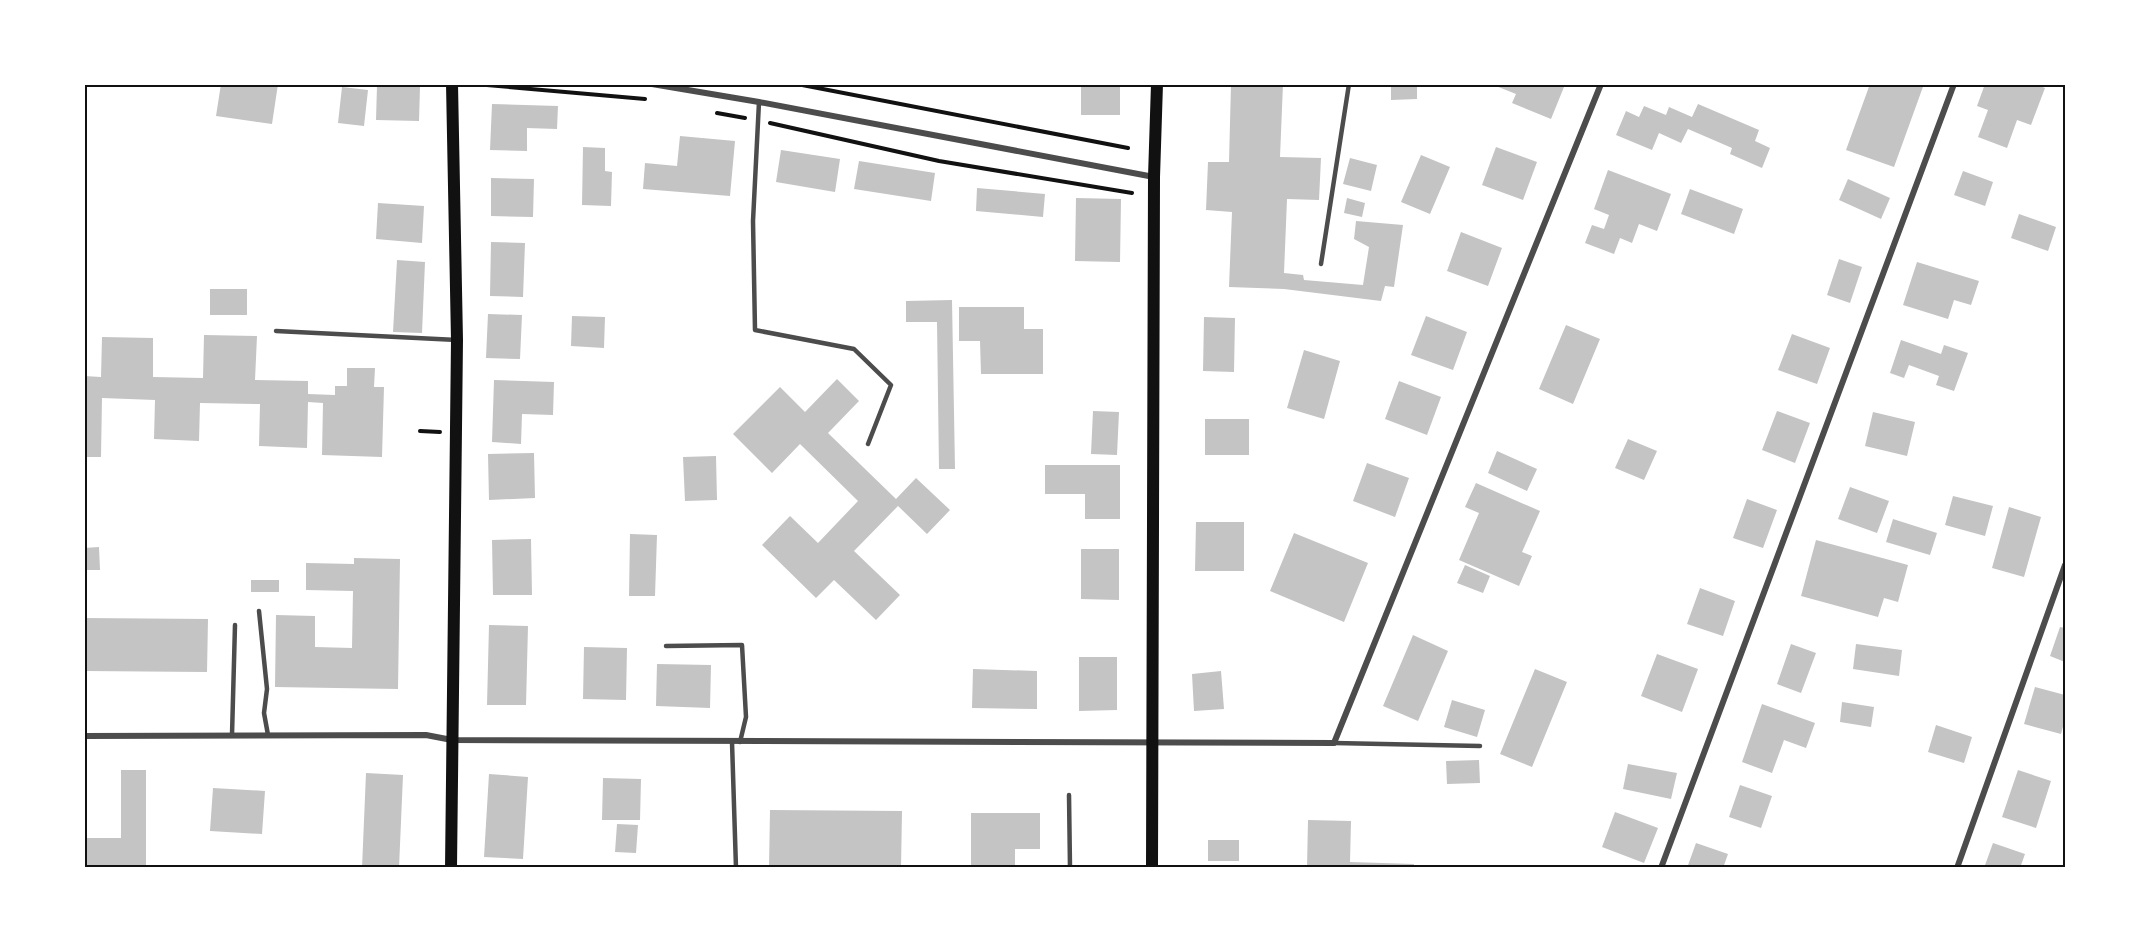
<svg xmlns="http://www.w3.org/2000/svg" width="2149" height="952" viewBox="0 0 2149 952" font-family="'Fira Sans',sans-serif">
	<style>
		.building { fill: #c4c4c4 }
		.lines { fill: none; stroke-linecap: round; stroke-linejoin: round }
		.path { stroke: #111; stroke-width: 4 }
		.service { stroke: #4c4c4c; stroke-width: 4.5 }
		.minor { stroke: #4c4c4c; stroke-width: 6 }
		.secondary { stroke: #111; stroke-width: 12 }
		.neatline { fill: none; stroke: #111; stroke-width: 2 }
	</style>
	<rect width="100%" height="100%" fill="#fff"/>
	<path class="building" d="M 221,84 L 278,84 L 272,124 L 216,116 Z
		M 1081,84 L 1120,84 L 1120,115 L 1081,115 Z
		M 1231,84 L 1283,84 L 1280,157 L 1321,158 L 1319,200 L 1287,199 L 1284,273 L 1303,275 L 1304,280 L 1363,285 L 1369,247 L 1354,239 L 1356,221 L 1403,225 L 1394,287 L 1385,286 L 1381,301 L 1284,289 L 1229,287 L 1232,212 L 1206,210 L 1208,162 L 1229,162 Z
		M 1391,84 L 1417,84 L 1417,99 L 1391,100 Z
		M 1497,84 L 1558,84 L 1564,87 L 1551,119 L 1512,103 L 1516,94 L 1496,86 Z
		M 1870,84 L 1924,84 L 1894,167 L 1846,150 Z
		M 1985,84 L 2035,84 L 2045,88 L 2031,125 L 2017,120 L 2007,148 L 1978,137 L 1988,110 L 1977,106 Z
		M 377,86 L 420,87 L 419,121 L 376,120 Z
		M 342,87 L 368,90 L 364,126 L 338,123 Z
		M 492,104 L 558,106 L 557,129 L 527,128 L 527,151 L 490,150 Z
		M 1698,104 L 1759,130 L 1755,141 L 1770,148 L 1762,168 L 1730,154 L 1732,148 L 1688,129 L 1681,143 L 1659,133 L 1652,150 L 1616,135 L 1626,111 L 1639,117 L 1644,106 L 1666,115 L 1669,107 L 1692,117 Z
		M 680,136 L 735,141 L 730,196 L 643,189 L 645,163 L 677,166 Z
		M 583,147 L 605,148 L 605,171 L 612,172 L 611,206 L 582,205 Z
		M 1496,147 L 1537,162 L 1523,200 L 1482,185 Z
		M 781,150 L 840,159 L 835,192 L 776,182 Z
		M 1421,155 L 1450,167 L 1430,214 L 1401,202 Z
		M 1350,158 L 1377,165 L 1371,191 L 1343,184 Z
		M 859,161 L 935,173 L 931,201 L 854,189 Z
		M 1608,170 L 1671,194 L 1657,231 L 1639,224 L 1632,243 L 1620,238 L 1614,254 L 1585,243 L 1592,225 L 1604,229 L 1609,215 L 1594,209 Z
		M 1963,171 L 1993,182 L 1985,206 L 1954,195 Z
		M 491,178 L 534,179 L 533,217 L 491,216 Z
		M 1848,179 L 1890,198 L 1881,219 L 1839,200 Z
		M 977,188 L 1045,194 L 1043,217 L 976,211 Z
		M 1690,189 L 1743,209 L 1734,234 L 1681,214 Z
		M 1076,198 L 1121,199 L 1120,262 L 1075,261 Z
		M 1347,198 L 1365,203 L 1362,217 L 1344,213 Z
		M 378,203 L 424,206 L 422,243 L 376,239 Z
		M 2019,214 L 2056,227 L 2048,251 L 2011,238 Z
		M 1461,232 L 1502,248 L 1488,286 L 1447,271 Z
		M 491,242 L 525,243 L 523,297 L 490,296 Z
		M 1839,259 L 1862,267 L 1850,303 L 1827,295 Z
		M 397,260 L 425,262 L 422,333 L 393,332 Z
		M 1917,262 L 1979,281 L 1971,305 L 1954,300 L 1948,319 L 1903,305 Z
		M 210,289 L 247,289 L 247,315 L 210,315 Z
		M 952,300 L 955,469 L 939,469 L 937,322 L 906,322 L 906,301 Z
		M 959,307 L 1024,307 L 1024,329 L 1043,329 L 1043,374 L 981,374 L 980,341 L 959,341 Z
		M 488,314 L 522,315 L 520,359 L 486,358 Z
		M 572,316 L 605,317 L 604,348 L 571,346 Z
		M 1426,316 L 1467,332 L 1453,370 L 1411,355 Z
		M 1204,317 L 1235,318 L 1234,372 L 1203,371 Z
		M 1566,325 L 1600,339 L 1573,404 L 1539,389 Z
		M 1792,334 L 1830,348 L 1817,384 L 1778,370 Z
		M 204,335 L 257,336 L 255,380 L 308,381 L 308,394 L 335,395 L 335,386 L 347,386 L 347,368 L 375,368 L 374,387 L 384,387 L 382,457 L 322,455 L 323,403 L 308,402 L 307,448 L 259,446 L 260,404 L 200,403 L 199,441 L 154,439 L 155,400 L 102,398 L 101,457 L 84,457 L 84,376 L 101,377 L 102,337 L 153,338 L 153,377 L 203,378 Z
		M 1901,340 L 1941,354 L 1944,345 L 1968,353 L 1954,391 L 1936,385 L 1939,376 L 1909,365 L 1904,378 L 1890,373 Z
		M 1304,350 L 1340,361 L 1324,419 L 1287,408 Z
		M 837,379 L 859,401 L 828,433 L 896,499 L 916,478 L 950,510 L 927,534 L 898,506 L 854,551 L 900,595 L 876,620 L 834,580 L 816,598 L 762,545 L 790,516 L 818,543 L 858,501 L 800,444 L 772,473 L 733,434 L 780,387 L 805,412 Z
		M 494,380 L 554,382 L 553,415 L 522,414 L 521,444 L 492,442 Z
		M 1399,381 L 1441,397 L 1427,435 L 1385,419 Z
		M 1093,411 L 1119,412 L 1117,455 L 1091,454 Z
		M 1777,411 L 1810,423 L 1795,463 L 1762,450 Z
		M 1873,412 L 1915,422 L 1907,456 L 1865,446 Z
		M 1205,419 L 1249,419 L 1249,455 L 1205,455 Z
		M 1628,439 L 1657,451 L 1644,480 L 1615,468 Z
		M 1497,451 L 1537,469 L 1527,491 L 1488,473 Z
		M 534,453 L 535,498 L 489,500 L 488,454 Z
		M 716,456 L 717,500 L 685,501 L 683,457 Z
		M 1367,463 L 1409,478 L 1395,517 L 1353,501 Z
		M 1045,465 L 1120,465 L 1120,519 L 1085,519 L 1085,494 L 1045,494 Z
		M 1476,483 L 1540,511 L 1522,552 L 1532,556 L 1519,586 L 1459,560 L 1479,513 L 1465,507 Z
		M 1850,487 L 1889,501 L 1877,533 L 1838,519 Z
		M 1953,496 L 1993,506 L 1985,536 L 1945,525 Z
		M 1747,499 L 1777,510 L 1763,548 L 1733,538 Z
		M 2009,507 L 2041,517 L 2024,577 L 1992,568 Z
		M 1893,519 L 1937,533 L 1930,555 L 1886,542 Z
		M 1196,522 L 1244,522 L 1244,571 L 1195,571 Z
		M 1294,533 L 1368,563 L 1344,622 L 1270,591 Z
		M 630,534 L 657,535 L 655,596 L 629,596 Z
		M 531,539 L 532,595 L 493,595 L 492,540 Z
		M 1816,540 L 1908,565 L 1898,602 L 1884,598 L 1878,617 L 1801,596 Z
		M 99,547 L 100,570 L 84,570 L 84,548 Z
		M 1081,549 L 1119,549 L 1119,600 L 1081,599 Z
		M 354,558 L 400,559 L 398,689 L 275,687 L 276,615 L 315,616 L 315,647 L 352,648 L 353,591 L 306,590 L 306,563 L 354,564 Z
		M 1465,565 L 1490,576 L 1483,593 L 1457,583 Z
		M 251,580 L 279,580 L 279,592 L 251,592 Z
		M 1700,588 L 1735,601 L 1723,636 L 1687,624 Z
		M 84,618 L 208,619 L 207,672 L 84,671 Z
		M 489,625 L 528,626 L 526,705 L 487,705 Z
		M 2060,627 L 2065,628 L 2065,662 L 2050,656 Z
		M 1413,635 L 1448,651 L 1418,721 L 1383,706 Z
		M 1791,644 L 1816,653 L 1801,693 L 1777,684 Z
		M 1856,644 L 1902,650 L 1899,676 L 1853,669 Z
		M 584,647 L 627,648 L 626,700 L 583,699 Z
		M 1657,654 L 1698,669 L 1682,712 L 1641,696 Z
		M 1079,657 L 1117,657 L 1117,710 L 1079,711 Z
		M 657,664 L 711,665 L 710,708 L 656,706 Z
		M 973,669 L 1037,671 L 1037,709 L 972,708 Z
		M 1535,669 L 1567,682 L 1532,767 L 1500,754 Z
		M 1221,671 L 1224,709 L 1194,711 L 1192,674 Z
		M 2035,687 L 2065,695 L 2065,719 L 2061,734 L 2024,724 Z
		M 1452,700 L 1485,710 L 1477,737 L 1444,727 Z
		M 1842,702 L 1874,707 L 1871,727 L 1840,722 Z
		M 1762,704 L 1815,723 L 1806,748 L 1784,740 L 1772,773 L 1742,762 Z
		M 1936,725 L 1972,737 L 1964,763 L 1928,752 Z
		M 1479,760 L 1480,783 L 1447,784 L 1446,761 Z
		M 1628,764 L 1677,773 L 1671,799 L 1623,789 Z
		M 121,770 L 146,770 L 146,868 L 84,868 L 84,838 L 121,838 Z
		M 2018,770 L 2051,781 L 2036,828 L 2002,817 Z
		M 366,773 L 403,775 L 399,868 L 362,868 Z
		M 489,774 L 528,777 L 523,859 L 484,857 Z
		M 603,778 L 641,779 L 640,820 L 602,820 Z
		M 1740,785 L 1772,796 L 1761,828 L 1729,817 Z
		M 213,788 L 265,791 L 262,834 L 210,831 Z
		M 770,810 L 902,811 L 901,868 L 769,868 Z
		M 1615,812 L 1658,828 L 1644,863 L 1602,847 Z
		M 971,813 L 1040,813 L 1040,849 L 1015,849 L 1015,868 L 971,868 Z
		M 1308,820 L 1351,821 L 1350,862 L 1414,864 L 1413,868 L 1307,868 Z
		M 617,824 L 638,825 L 636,853 L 615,852 Z
		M 1208,840 L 1239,840 L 1239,861 L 1208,861 Z
		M 1696,843 L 1728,854 L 1723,868 L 1687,868 Z
		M 1993,843 L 2025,854 L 2020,868 L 1984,868 Z"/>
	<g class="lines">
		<path class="path" d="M 475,84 L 645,99
			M 797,84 L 1128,148
			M 717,113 L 745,118
			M 770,123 L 939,161 L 1132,193
			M 420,431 L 440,432"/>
		<path class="service" d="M 759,102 L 753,221 L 755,330 L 854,349 L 891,385 L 868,444
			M 1321,264 L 1349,84
			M 276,331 L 457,340
			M 259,611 L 267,689 L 264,713 L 268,735
			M 666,646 L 742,645 L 746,717 L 740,742
			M 232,735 L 235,625
			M 732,742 L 736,868
			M 1334,743 L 1480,746
			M 1069,795 L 1070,868"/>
		<path class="minor" d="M 652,84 L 759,102 L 1154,177
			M 84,736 L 426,735 L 452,740 L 1334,743 L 1601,84
			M 1661,868 L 1954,84
			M 1957,868 L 2065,565"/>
		<path class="secondary" d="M 451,868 L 457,340 L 452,84
			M 1152,868 L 1154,177 L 1157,84"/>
	</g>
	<rect width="2149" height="952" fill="none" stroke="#ffffff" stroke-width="171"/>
	<rect x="86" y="86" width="1978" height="780" class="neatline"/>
</svg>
